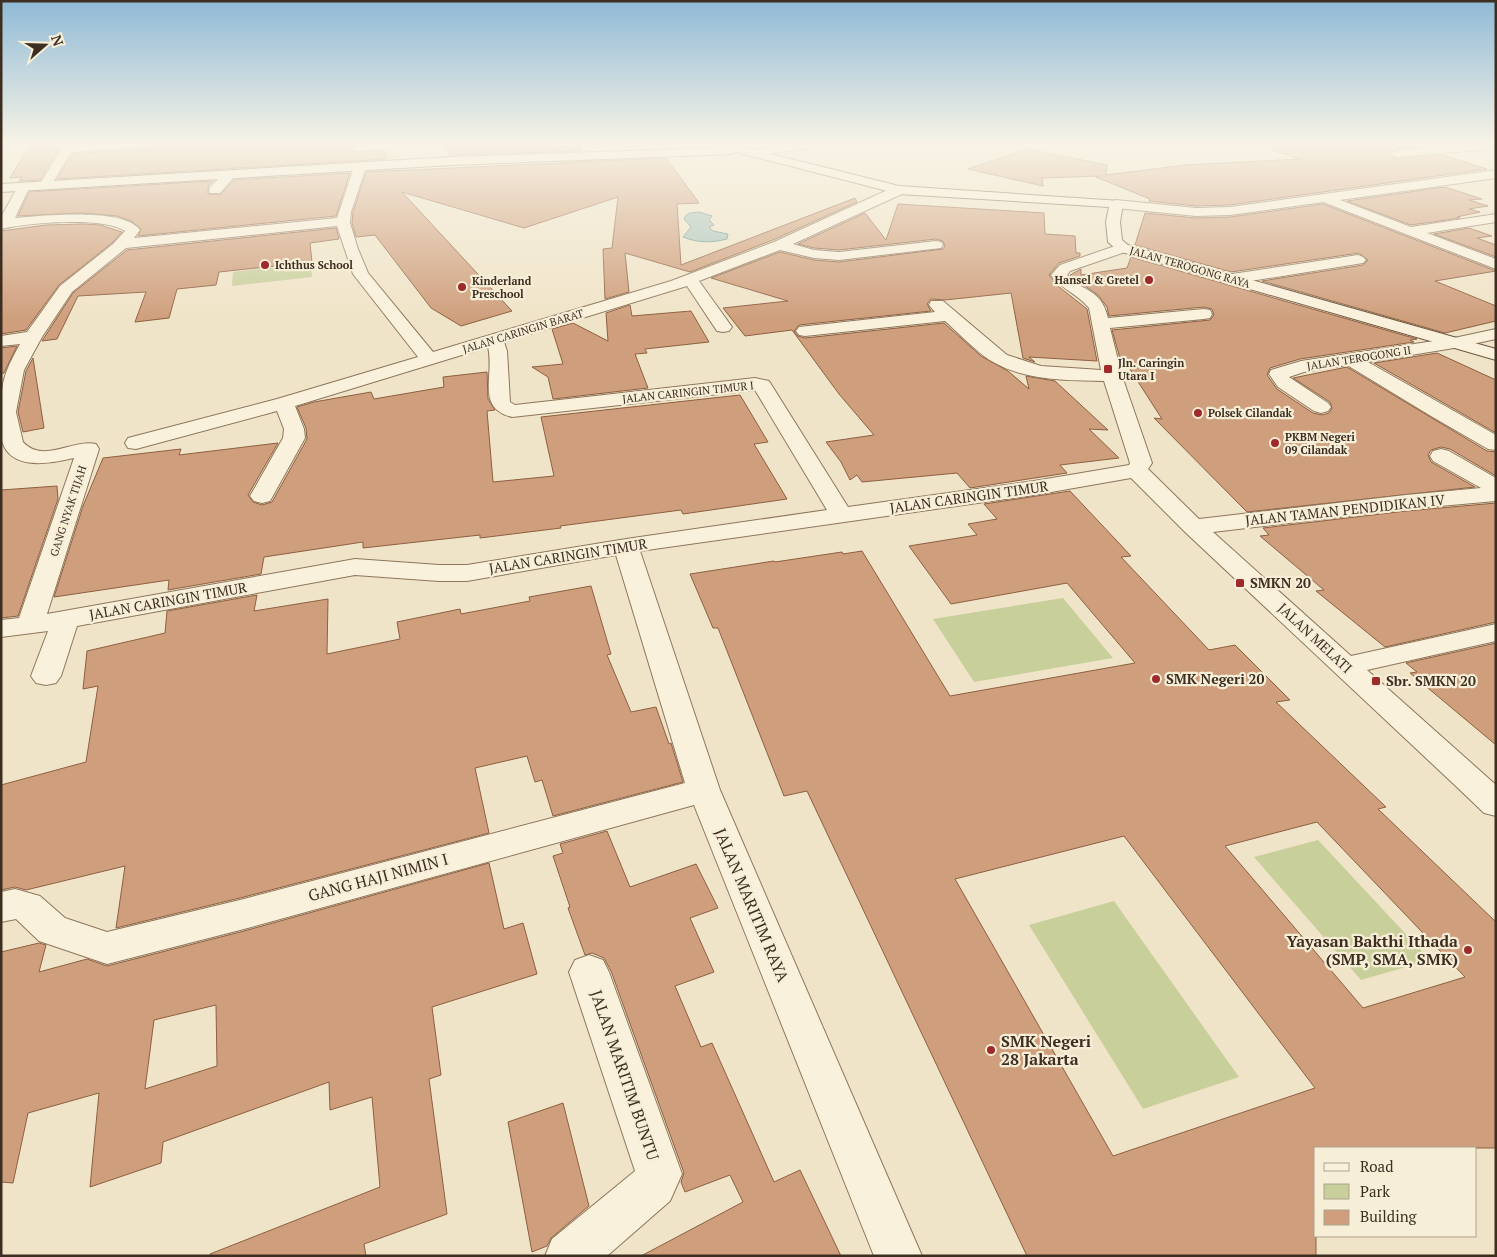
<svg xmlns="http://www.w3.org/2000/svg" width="1497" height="1257" viewBox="0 0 1497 1257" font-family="'PT Serif',serif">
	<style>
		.green { fill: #c9cf9b }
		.water { fill: #a9c4bc; stroke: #6f938a }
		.building { fill: #cf9f7d; stroke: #8d5f41; fill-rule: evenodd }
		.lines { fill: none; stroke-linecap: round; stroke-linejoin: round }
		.street-casing { stroke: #8d765c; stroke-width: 2 }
		.secondary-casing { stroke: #6f573f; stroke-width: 2 }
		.street { fill: #faf1dc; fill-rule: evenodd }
		.secondary { fill: #faf1dc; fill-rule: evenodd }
		.poi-dot { fill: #9e2a2b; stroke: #f7eed8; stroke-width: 2 }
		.labels { text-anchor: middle; stroke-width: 4.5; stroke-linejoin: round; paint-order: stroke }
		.far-poi-label { font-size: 11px; font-weight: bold; fill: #3d2e20; stroke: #f7eed8; text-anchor: start }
		.far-street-label { font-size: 11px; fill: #3d2e20; stroke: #f7eed8 }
		.street-label { font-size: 14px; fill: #3d2e20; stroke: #f7eed8 }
		.poi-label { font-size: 14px; font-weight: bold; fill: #3d2e20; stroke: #f7eed8; text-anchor: start }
		.near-street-label { font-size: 16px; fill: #3d2e20; stroke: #f7eed8 }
		.near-poi-label { font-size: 16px; font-weight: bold; fill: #3d2e20; stroke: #f7eed8; text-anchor: end }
	</style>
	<rect width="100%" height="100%" fill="#f0e4c8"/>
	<path class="green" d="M 311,263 L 312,277 L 232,286 L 233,272 Z
		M 1063,598 L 1113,658 L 974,682 L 933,619 Z
		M 1318,840 L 1430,960 L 1361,980 L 1254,857 Z
		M 1114,901 L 1239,1077 L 1143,1109 L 1029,925 Z"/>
	<path class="water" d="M 699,212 L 712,216 L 709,220 L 714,225 L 709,227 L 713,231 L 728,234 L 727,239 C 711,243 698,243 683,237 L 691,227 L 684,219 C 686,212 692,213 699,212 Z"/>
	<path class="building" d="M 31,143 L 60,143 L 59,148 L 40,180 L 19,181 L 22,177 L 10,178 Z
		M 162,143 L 355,143 L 354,152 L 385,150 L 387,159 L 57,179 L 72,154 L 155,148 Z
		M 444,143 L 581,143 L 581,151 L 450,155 Z
		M 1273,143 L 1405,143 L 1418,147 L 1396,149 L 1388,155 L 1396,159 L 1442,155 L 1487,169 L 1230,205 L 1196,206 L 1149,201 L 1150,199 L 1096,177 L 1100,176 L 1042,178 L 1043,186 L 968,169 L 1027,149 L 1107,165 L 1106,175 L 1185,165 L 1300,159 L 1272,150 Z
		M 666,158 L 699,203 L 677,204 L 681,265 L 855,198 L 857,202 L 773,240 L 690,272 L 625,253 L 629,292 L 605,299 L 603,249 L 612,248 L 618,197 L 524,228 L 402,192 L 512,311 L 461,326 L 431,308 L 375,235 L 356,237 L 352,223 L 353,212 L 366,172 Z
		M 350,173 L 336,216 L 138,236 L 141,229 L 131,221 L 117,216 L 81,213 L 18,216 L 29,192 L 213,181 L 208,186 L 208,194 L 220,195 L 234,180 Z
		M 1445,187 L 1482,199 L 1469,200 L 1488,206 L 1469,209 L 1480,212 L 1457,217 L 1460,218 L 1411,225 L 1347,201 Z
		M 898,204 L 1044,213 L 1045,234 L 1075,236 L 1076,253 L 1080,253 L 1080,256 L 1059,263 L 1049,275 L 1058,286 L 1087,309 L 1097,361 L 1029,357 L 1035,362 L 1023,358 L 1011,293 L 945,300 L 931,299 L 927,304 L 931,311 L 799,325 L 794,331 L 798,336 L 805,338 L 944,323 L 981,356 L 1008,371 L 1029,389 L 1026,376 L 1055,381 L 1108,430 L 1089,429 L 1119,458 L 1060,465 L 1067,473 L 970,488 L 957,473 L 862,482 L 857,475 L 850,480 L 841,462 L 826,442 L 874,435 L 839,394 L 792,330 L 745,336 L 723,308 L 788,301 L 711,278 L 780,252 L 814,260 L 839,262 L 943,249 L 945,246 L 943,241 L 936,239 L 839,250 L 814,248 L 798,244 L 865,213 L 886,240 Z
		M 1323,204 L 1496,271 L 1435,281 L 1496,306 L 1496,321 L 1445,333 L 1262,281 L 1363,265 L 1368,260 L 1359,253 L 1231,272 L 1135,245 L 1145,213 L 1196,218 L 1230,217 Z
		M 83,224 L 100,225 L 122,232 L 112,243 L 59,285 L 26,330 L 1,334 L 1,231 L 46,225 Z
		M 336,228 L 339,239 L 310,243 L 312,262 L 219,272 L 216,285 L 177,289 L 169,318 L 135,322 L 146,292 L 78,296 L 57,339 L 42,341 L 73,293 L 127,250 Z
		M 1469,228 L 1492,236 L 1477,238 L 1496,245 L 1496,257 L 1434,234 Z
		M 1131,257 L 1417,339 L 1410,340 L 1414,342 L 1300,359 L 1270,368 L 1267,375 L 1277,389 L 1313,413 L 1322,415 L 1329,413 L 1332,408 L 1330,402 L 1293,378 L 1347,367 L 1487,451 L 1496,452 L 1496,476 L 1450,449 L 1441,447 L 1431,450 L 1428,455 L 1431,462 L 1475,487 L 1247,512 L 1154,418 L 1162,419 L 1126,363 L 1121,362 L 1112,330 L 1210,320 L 1214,315 L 1212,309 L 1204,307 L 1109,316 L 1107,307 L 1098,295 L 1070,275 L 1081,269 L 1081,275 L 1127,268 Z
		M 630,305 L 632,316 L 691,311 L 709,342 L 645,349 L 647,353 L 635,354 L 648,388 L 553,399 L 548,377 L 532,367 L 563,364 L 552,329 L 573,323 L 608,341 L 606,313 Z
		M 17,346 L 4,373 L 1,374 L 1,348 Z
		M 1437,353 L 1496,380 L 1496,433 L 1374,363 Z
		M 33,358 L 44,428 L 23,432 L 18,412 L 26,371 Z
		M 487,372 L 488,399 L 495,410 L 487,411 L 493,482 L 554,476 L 541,417 L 740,395 L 768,442 L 754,444 L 787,499 L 683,514 L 681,510 L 560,526 L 561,528 L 480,538 L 480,535 L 363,548 L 363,542 L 264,557 L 261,574 L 168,590 L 169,580 L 54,597 L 83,506 L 103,458 L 181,449 L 179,455 L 278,443 L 248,495 L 253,502 L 262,505 L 272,502 L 307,439 L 306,428 L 297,407 L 314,402 L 371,392 L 374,399 L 444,387 L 443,377 Z
		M 57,486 L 58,499 L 18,616 L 1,618 L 1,490 Z
		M 1070,491 L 1131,556 L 1121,557 L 1209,650 L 1235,645 L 1290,700 L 1276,702 L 1386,807 L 1378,809 L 1496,922 L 1496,1148 L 1316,1148 L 1316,1256 L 1027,1256 L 807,791 L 784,796 L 718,628 L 713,628 L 690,574 L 774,561 L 775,562 L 842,552 L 843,554 L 862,551 L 950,696 L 1135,663 L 1067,583 L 951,604 L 909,546 L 977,535 L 968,524 L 997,519 L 984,504 ZM 1317,822 L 1465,977 L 1363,1008 L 1225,846 ZM 1124,836 L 1315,1088 L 1113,1156 L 955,879 Z
		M 1496,503 L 1496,622 L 1385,647 L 1316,591 L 1324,590 L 1260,536 L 1269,535 L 1263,528 L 1406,511 Z
		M 591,586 L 611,654 L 607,655 L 631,712 L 656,707 L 669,744 L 671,743 L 683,782 L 553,816 L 542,780 L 535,782 L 527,756 L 475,768 L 489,833 L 244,897 L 116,928 L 125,866 L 26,890 L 15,887 L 1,890 L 1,785 L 86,762 L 98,686 L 83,689 L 87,651 L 165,633 L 167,611 L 257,595 L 254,611 L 328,599 L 327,654 L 400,639 L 397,622 L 460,609 L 461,614 L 530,601 L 529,597 Z
		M 1496,643 L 1496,745 L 1410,673 L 1417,672 L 1406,663 Z
		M 607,831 L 630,887 L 696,864 L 718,908 L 690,918 L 714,972 L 675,986 L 701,1047 L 712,1043 L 774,1182 L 800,1170 L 841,1256 L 641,1256 L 743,1202 L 730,1175 L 685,1192 L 681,1182 L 684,1173 L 611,971 L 604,958 L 592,953 L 585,955 L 568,908 L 570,907 L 553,856 L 563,853 L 560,844 Z
		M 489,863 L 504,929 L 523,923 L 537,974 L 432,1007 L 441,1075 L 429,1079 L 447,1214 L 364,1244 L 366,1256 L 211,1256 L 210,1254 L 380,1187 L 372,1097 L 330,1110 L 329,1082 L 163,1142 L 161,1163 L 90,1187 L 99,1093 L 28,1113 L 13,1183 L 1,1182 L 1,952 L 39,943 L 46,945 L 39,972 L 87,959 L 107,966 L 244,931 ZM 216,1005 L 217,1066 L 145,1089 L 154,1020 Z
		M 563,1103 L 589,1206 L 551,1238 L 547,1246 L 532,1252 L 508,1122 Z"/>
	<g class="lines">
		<defs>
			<path id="street" d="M 62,143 L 74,143 L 73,145 L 160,143 L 155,146 L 71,152 L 50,187 L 42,187 L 40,184 L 61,149 Z
				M 797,143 L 829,143 L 824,146 L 752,156 L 746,153 L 752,150 Z
				M 1482,143 L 1493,143 L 1496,146 L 1490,149 L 1396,157 L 1390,154 L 1396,151 Z
				M 360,163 L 366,167 L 351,212 L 350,223 L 358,249 L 368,273 L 433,352 L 671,281 L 774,242 L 894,187 L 904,187 L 905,190 L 904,193 L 793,244 L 814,250 L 839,252 L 936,241 L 941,242 L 943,245 L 941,248 L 839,260 L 814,258 L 780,250 L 699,281 L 732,327 L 729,331 L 723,332 L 717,331 L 687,286 L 504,342 L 507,351 L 510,402 L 515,405 L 755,378 L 769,381 L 848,507 L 1034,481 L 1129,465 L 1130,463 L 1104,381 C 1069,380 1027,381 995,363 C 979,355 959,333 945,321 L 805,336 L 799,335 L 796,331 L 799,327 L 935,312 L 929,305 L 931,301 L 943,301 L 1007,355 L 1041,366 L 1101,370 L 1089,308 C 1078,294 1061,289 1051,275 L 1060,265 L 1118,245 L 1128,245 L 1130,248 L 1128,251 L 1070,271 L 1067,275 C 1084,293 1101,288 1108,318 L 1204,309 L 1210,310 L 1212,314 L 1210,318 L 1204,319 L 1110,328 L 1122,376 L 1152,463 L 1148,469 L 1199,519 L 1406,495 L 1481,488 L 1433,461 L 1430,456 L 1433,451 L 1441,449 L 1449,451 L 1496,478 L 1496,501 L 1406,509 L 1213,532 L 1351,656 L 1496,624 L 1496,641 L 1367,670 L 1496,785 L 1496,816 L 1484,813 L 1459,789 L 1185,532 L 1131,478 L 1034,495 L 640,551 L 720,790 L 922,1256 L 874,1256 L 694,805 L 244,929 L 107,964 L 39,941 L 16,919 L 1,922 L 1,892 L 15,889 L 40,896 L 65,918 L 107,932 L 244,899 L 685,783 L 616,555 L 467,581 L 439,581 L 355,575 L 77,626 L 61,676 L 56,683 L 46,685 L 36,683 L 31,676 L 48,631 L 1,637 L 1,620 L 19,618 L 74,458 C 52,463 11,472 2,441 C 0,434 1,425 1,418 C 1,382 3,375 20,344 L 1,346 L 1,336 L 27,332 L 60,286 L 113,244 L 125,231 C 103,216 27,223 1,229 L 1,217 L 20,183 L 28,183 L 30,186 L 15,218 C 42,216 123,207 140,230 L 134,238 L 337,218 L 354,167 ZM 337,226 L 353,274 L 418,357 L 277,399 L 128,438 L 125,443 L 128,448 L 136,449 L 277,411 L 284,429 L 283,438 L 250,496 L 254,501 L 262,503 L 270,501 L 305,438 L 304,429 L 295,406 L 488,347 C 495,375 475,408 512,417 L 755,390 L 827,510 L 626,539 L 467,565 L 439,565 L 355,559 L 47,614 L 99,449 L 96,444 C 72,439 43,464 23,442 L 16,412 L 24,370 L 42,337 L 72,292 L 126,248 Z
				M 1496,170 L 1496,178 L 1340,200 L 1411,227 L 1496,214 L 1496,222 L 1427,233 L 1496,259 L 1496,269 L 1323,202 L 1230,215 L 1196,216 L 1116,208 L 1109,204 L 1116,200 L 1196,208 L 1230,207 Z
				M 229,171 L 235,175 L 233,178 L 220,193 L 210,193 L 209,190 L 210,187 L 225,172 Z
				M 1358,255 L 1363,257 L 1366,260 L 1363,263 L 1232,284 L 1226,282 L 1224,279 L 1226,276 L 1232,274 Z
				M 1496,329 L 1496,339 L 1454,348 L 1368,362 L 1496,435 L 1496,450 L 1488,449 L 1431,416 L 1347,365 L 1304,372 L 1289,377 L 1328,403 L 1331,407 L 1328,411 L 1321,413 L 1314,411 L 1278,387 L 1269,374 L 1271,370 L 1301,361 L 1454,338 Z
				M 589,955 L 603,960 L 609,972 L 682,1174 L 670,1201 L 607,1256 L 545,1256 L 552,1239 L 635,1171 L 569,972 L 575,960 Z"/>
			<path id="secondary" d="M 707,143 L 727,143 L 899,186 L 1121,201 L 1123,204 L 1120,222 L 1122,240 L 1128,245 L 1496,349 L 1496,360 L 1118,251 L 1108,242 L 1106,222 L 1109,207 L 899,194 L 736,152 L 731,154 L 452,165 L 1,192 L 1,184 L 452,157 L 718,148 Z"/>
		</defs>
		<use href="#street" class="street-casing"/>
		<use href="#secondary" class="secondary-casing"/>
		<use href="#street" class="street"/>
		<use href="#secondary" class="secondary"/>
	</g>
	<linearGradient id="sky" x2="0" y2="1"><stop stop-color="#8fbad6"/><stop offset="0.45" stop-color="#f8f3e6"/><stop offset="1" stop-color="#f8f3e6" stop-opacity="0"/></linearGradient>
	<rect width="1497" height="319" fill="url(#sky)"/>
	<g class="poi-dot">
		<circle cx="265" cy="265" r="5"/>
		<circle cx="1149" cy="280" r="5"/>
		<circle cx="462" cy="287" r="5"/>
		<rect x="1103" y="364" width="10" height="10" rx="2.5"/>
		<circle cx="1198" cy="413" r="5"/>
		<circle cx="1275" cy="443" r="5"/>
		<rect x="1235" y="578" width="10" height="10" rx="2.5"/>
		<circle cx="1156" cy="679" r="5"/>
		<rect x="1371" y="676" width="10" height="10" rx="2.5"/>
		<circle cx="1468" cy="950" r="5"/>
		<circle cx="991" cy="1050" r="5"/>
	</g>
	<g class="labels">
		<g class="far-poi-label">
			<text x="275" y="269">Ichthus School</text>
			<text x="1139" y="284" text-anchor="end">Hansel &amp; Gretel</text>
			<text x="472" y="285">Kinderland<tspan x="472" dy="13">Preschool</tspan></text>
			<text x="1118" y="367">Jln. Caringin<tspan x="1118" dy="13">Utara I</tspan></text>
			<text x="1208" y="417">Polsek Cilandak</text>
			<text x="1285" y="441">PKBM Negeri<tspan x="1285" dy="13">09 Cilandak</tspan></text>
		</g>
		<g class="far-street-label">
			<text transform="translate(1190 267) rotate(16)" y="4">JALAN TEROGONG RAYA</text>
			<text transform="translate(523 331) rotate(-17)" y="4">JALAN CARINGIN BARAT</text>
			<text transform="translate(1359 358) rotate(-9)" y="4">JALAN TEROGONG II</text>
			<text transform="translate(688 392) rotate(-6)" y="4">JALAN CARINGIN TIMUR I</text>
			<text transform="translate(68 511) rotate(-72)" y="4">GANG NYAK TIJAH</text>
		</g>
		<g class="street-label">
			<text transform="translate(969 497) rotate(-8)" y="5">JALAN CARINGIN TIMUR</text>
			<text transform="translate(1345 510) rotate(-6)" y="5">JALAN TAMAN PENDIDIKAN IV</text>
			<text transform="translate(568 556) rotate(-9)" y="5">JALAN CARINGIN TIMUR</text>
			<text transform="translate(168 601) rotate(-10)" y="5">JALAN CARINGIN TIMUR</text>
			<text transform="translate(1315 638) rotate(43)" y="5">JALAN MELATI</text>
		</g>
		<g class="poi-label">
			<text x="1250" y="588">SMKN 20</text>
			<text x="1166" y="684">SMK Negeri 20</text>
			<text x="1386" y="686">Sbr. SMKN 20</text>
		</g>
		<g class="near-street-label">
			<text transform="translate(378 877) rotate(-15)" y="6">GANG HAJI NIMIN I</text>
			<text transform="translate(752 905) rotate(67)" y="6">JALAN MARITIM RAYA</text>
			<text transform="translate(625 1075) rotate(71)" y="6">JALAN MARITIM BUNTU</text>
		</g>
		<g class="near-poi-label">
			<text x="1458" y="947">Yayasan Bakthi Ithada<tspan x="1458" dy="18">(SMP, SMA, SMK)</tspan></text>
			<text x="1001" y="1047" text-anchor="start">SMK Negeri<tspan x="1001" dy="18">28 Jakarta</tspan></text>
		</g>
	</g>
	<rect width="1497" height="1257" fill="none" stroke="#3d2e20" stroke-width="5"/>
	<rect x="1314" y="1147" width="162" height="90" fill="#f7eed8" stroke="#ada18e"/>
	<rect x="1324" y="1163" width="25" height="8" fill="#faf1dc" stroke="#ada18e"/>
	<text x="1360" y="1172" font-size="15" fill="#3d2e20">Road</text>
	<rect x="1324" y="1184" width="25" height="15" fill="#c9cf9b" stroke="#ada18e"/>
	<text x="1360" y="1197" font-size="15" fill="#3d2e20">Park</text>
	<rect x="1324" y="1210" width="25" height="15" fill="#cf9f7d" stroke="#ada18e"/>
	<text x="1360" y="1222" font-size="15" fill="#3d2e20">Building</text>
	<g transform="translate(45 45) rotate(70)" stroke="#f7eed8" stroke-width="4" paint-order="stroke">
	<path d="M0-4L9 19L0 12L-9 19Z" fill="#3d2e20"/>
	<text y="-8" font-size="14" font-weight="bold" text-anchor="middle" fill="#3d2e20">N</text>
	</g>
</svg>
